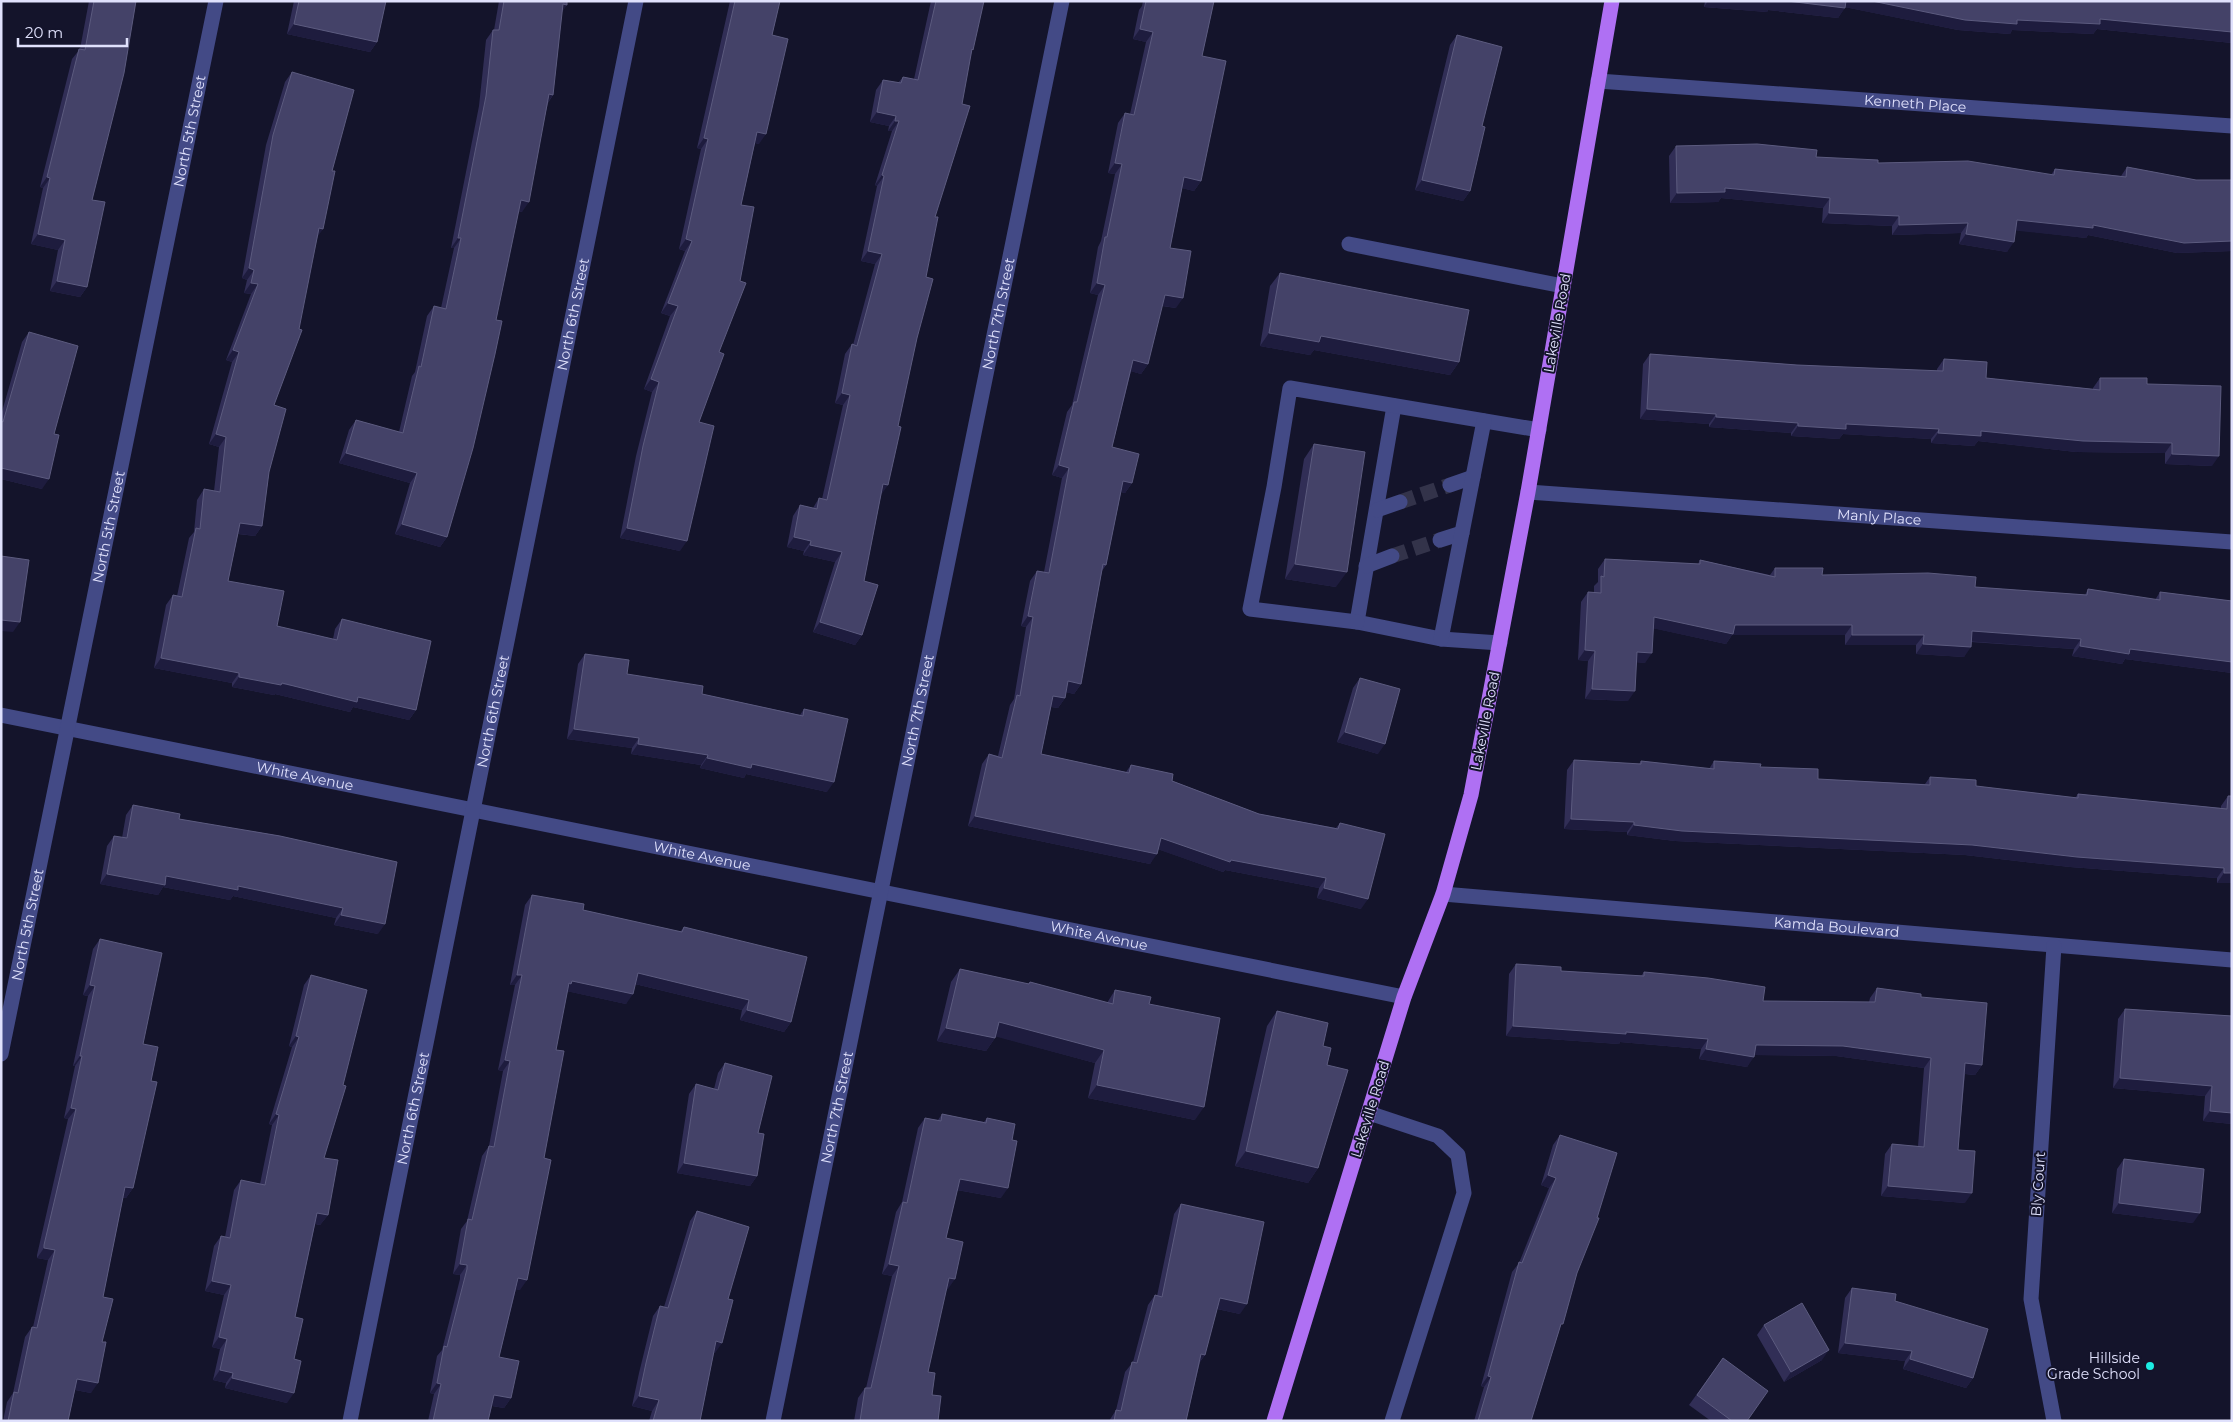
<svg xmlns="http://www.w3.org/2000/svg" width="2233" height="1422" viewBox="0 0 2233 1422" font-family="Montserrat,sans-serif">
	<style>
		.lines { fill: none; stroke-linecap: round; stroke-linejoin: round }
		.minor-tunnel { stroke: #33334a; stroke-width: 15; stroke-dasharray: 15 8; stroke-linecap: butt }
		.minor { stroke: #434a86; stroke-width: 15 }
		.major { stroke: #af70f3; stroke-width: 15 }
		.wall { fill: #312e56 }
		.shaded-wall { fill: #1e1c3e }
		.building { fill: #444268; stroke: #5c5b7f }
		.poi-dot { fill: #1cece3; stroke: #14142b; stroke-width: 2 }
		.labels { text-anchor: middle; stroke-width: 4; stroke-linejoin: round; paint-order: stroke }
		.street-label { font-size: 14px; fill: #e0e1fc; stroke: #14142b }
		.poi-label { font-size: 14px; fill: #e0e1fc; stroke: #14142b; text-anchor: end }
	</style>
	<rect width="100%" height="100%" fill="#14142b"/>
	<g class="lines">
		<path class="minor-tunnel" d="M 1400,502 L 1450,485
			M 1392,556 L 1440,540"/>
		<g class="minor">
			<path id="s1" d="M 1598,81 L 2232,126"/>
			<path d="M 1349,244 L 1563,286"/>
			<path d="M 1394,406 L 1357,622 L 1441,639 L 1500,643"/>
			<path d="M 1450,485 L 1473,477"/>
			<path id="s2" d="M 1528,492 L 2232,542"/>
			<path d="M 1377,510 L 1400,502"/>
			<path d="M 1440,540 L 1462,533"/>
			<path d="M 1366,566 L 1392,556"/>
			<path d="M 1357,622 L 1250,609 L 1274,487 L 1290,388 L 1539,430"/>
			<path d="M 1441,639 L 1484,421"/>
			<path id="s3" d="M 1,715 L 1404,997"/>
			<path id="s4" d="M 1443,894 L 2232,960"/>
			<path d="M 2054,946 L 2031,1299 L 2054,1421"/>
			<path id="s5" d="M 1,1054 L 216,1"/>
			<path d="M 1369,1113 L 1438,1136 L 1458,1155 L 1464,1193 L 1392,1421"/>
			<path id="s6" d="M 350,1421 L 636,1"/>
			<path id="s7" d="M 773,1421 L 1062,1"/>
		</g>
		<path class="major" d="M 1274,1421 L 1404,997 L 1443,894 L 1471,795 L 1528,492 L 1612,1"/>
	</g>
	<path class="wall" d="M 89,1 L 136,1 L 92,200 L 87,287 L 80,297 L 50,291 L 58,250 L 31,244 L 43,188 L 40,187 L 72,59 L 80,49 Z
		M 294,1 L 386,1 L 377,42 L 370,52 L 287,34 Z
		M 499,1 L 567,1 L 562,11 L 553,95 L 548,103 L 522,212 L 518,211 L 447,537 L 440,547 L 395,534 L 410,483 L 339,463 L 349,430 L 356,420 L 399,432 L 412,376 L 415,372 L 427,316 L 434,306 L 441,308 L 454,248 L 451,248 L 479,106 L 486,40 L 493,30 L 494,30 Z
		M 730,1 L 780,1 L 772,35 L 759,144 L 755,143 L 741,205 L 719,352 L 699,422 L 680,551 L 620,538 L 636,456 L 652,392 L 644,389 L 670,316 L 661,313 L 685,251 L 679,249 L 701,149 L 697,148 Z
		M 931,1 L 984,1 L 971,53 L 935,217 L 917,338 L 881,495 L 864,581 L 862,635 L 855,645 L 813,632 L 835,562 L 803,555 L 804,551 L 787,547 L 793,516 L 800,505 L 813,508 L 819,498 L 822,499 L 843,405 L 835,403 L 845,354 L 852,344 L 853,345 L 875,264 L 861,261 L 877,186 L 875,185 L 892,131 L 888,131 L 889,126 L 870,122 L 876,90 L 883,80 L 898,83 L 903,77 L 914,79 Z
		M 1143,1 L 1214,1 L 1202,56 L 1201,181 L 1194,191 L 1182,188 L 1170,248 L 1176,308 L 1162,306 L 1148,364 L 1141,374 L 1131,371 L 1112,447 L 1132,483 L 1125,493 L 1121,492 L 1106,565 L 1102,571 L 1081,684 L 1074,694 L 1066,692 L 1065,698 L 1058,708 L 1051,707 L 1041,754 L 1126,772 L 1131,765 L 1259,814 L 1336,828 L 1340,823 L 1361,909 L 1317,898 L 1319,888 L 1225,870 L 1223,872 L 1158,849 L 1150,864 L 968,826 L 982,764 L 989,754 L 998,756 L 1010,705 L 1014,699 L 1026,627 L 1021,626 L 1030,581 L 1037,571 L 1044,572 L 1062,478 L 1052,475 L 1067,412 L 1072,405 L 1098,295 L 1090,293 L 1098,247 L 1101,241 L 1115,174 L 1108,173 L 1118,123 L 1125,113 L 1130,114 L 1146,42 L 1133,39 L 1139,10 L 1142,6 Z
		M 1705,1 L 2232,1 L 2232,43 L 2097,29 L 2093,34 L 2012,30 L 2010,34 L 1958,30 L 1845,7 L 1838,18 L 1768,10 L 1767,12 L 1704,7 Z
		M 1457,35 L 1482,126 L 1470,191 L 1463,201 L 1415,190 L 1450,45 Z
		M 292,72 L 332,171 L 317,239 L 274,405 L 269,472 L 262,526 L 255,536 L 238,534 L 228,581 L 277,626 L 333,639 L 335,629 L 342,619 L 416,710 L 409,720 L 353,707 L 350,712 L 275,694 L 274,695 L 232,687 L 232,683 L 154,668 L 166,605 L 173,595 L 177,596 L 189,538 L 194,532 L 197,500 L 204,489 L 214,491 L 219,447 L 209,444 L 232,362 L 226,360 L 251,294 L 244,293 L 247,280 L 242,278 L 266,145 L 285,82 Z
		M 1676,146 L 1816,157 L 1878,163 L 2051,175 L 2055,169 L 2121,176 L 2127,167 L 2196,180 L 2232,180 L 2232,251 L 2177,253 L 2088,235 L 2086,238 L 2016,230 L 2007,252 L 1959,244 L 1961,233 L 1892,235 L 1892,226 L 1822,223 L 1823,208 L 1721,198 L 1718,202 L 1670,203 L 1669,156 Z
		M 1280,273 L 1459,362 L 1450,375 L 1314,350 L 1310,355 L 1260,346 L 1270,286 Z
		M 29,332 L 54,434 L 42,489 L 1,479 L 1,415 L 22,342 Z
		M 1650,354 L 1797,365 L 1937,371 L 1937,369 L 1944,359 L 1986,378 L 2093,389 L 2093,388 L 2100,378 L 2147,384 L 2212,466 L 2165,464 L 2165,453 L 2076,452 L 1978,441 L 1974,446 L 1931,443 L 1931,439 L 1843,434 L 1839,439 L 1791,436 L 1791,433 L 1709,427 L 1709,424 L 1640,419 L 1643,364 Z
		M 1314,444 L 1336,587 L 1285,579 L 1304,459 Z
		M 1605,559 L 1698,564 L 1700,560 L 1770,575 L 1775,568 L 1822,575 L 1975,587 L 2085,595 L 2088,589 L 2155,600 L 2160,592 L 2232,601 L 2232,673 L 2125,659 L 2122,664 L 2072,656 L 2074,649 L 1971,642 L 1964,657 L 1916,654 L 1916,645 L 1845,645 L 1845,635 L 1732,635 L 1726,644 L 1653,628 L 1645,663 L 1637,662 L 1628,701 L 1585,699 L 1588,661 L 1578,660 L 1581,602 L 1588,592 L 1594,592 L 1594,586 L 1598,582 L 1598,569 Z
		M 585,654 L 627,674 L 702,694 L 800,715 L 804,709 L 827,792 L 746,774 L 744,778 L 700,768 L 701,765 L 631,754 L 632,748 L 567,739 L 578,664 Z
		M 1360,678 L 1378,754 L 1337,742 L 1353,688 Z
		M 1574,760 L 1639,764 L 1641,761 L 1709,769 L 1714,761 L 1760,767 L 1818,779 L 1925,784 L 1930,777 L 1976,786 L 2075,798 L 2078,794 L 2221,808 L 2221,806 L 2228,796 L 2232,796 L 2232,883 L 2217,883 L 2217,878 L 2070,867 L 1965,855 L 1675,841 L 1627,835 L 1627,832 L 1564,829 L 1567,770 Z
		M 133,805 L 179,819 L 280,836 L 378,934 L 334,925 L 336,918 L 233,896 L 230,900 L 163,887 L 158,895 L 100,884 L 107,846 L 114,836 L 122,838 L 126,815 Z
		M 532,895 L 583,910 L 680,932 L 684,927 L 791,1022 L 784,1032 L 740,1020 L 742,1010 L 635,984 L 626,1004 L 567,991 L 556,1050 L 544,1158 L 520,1290 L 516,1289 L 499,1357 L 511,1398 L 504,1408 L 492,1406 L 488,1421 L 428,1421 L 434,1394 L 430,1393 L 437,1356 L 442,1350 L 460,1279 L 460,1275 L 453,1274 L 461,1229 L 467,1221 L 482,1156 L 489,1146 L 503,1071 L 498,1070 L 515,985 L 510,985 L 525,905 Z
		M 100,939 L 143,1044 L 151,1081 L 133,1188 L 126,1198 L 123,1198 L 103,1297 L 102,1342 L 91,1393 L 75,1390 L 68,1421 L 3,1421 L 7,1402 L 13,1393 L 25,1337 L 32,1327 L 33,1327 L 48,1260 L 37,1258 L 37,1255 L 68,1119 L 64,1118 L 75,1066 L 73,1066 L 88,996 L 83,995 L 93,949 Z
		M 1516,964 L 1561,971 L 1641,976 L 1644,972 L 1763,1001 L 1869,1002 L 1870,998 L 1877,988 L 1921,997 L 1982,1065 L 1975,1075 L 1965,1074 L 1958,1150 L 1965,1203 L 1881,1196 L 1885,1154 L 1892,1144 L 1918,1146 L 1924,1068 L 1836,1056 L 1754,1055 L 1747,1067 L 1699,1059 L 1701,1049 L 1620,1042 L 1619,1044 L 1506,1036 L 1509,974 Z
		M 960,969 L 1028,984 L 1030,982 L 1107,1003 L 1115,990 L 1149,1004 L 1195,1120 L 1088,1098 L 1095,1063 L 996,1036 L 995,1038 L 986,1051 L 937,1041 L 951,982 Z
		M 311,975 L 324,1158 L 328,1215 L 320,1225 L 315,1224 L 295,1317 L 294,1359 L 287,1403 L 225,1388 L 226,1383 L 213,1380 L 220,1349 L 212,1347 L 224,1295 L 205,1291 L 214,1246 L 221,1236 L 225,1237 L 234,1190 L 241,1180 L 260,1184 L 272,1125 L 269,1124 L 292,1047 L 289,1046 L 304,985 Z
		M 2125,1009 L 2232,1016 L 2232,1124 L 2203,1121 L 2205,1096 L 2113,1088 L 2118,1019 Z
		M 1277,1011 L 1323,1046 L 1327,1065 L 1318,1168 L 1308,1183 L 1235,1166 L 1267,1026 Z
		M 725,1063 L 758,1133 L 757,1176 L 750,1186 L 677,1173 L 689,1094 L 696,1084 L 714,1089 L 718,1073 Z
		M 942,1114 L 984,1122 L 987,1118 L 1001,1198 L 957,1190 L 946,1238 L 948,1289 L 946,1289 L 928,1372 L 938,1421 L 854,1421 L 858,1398 L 865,1388 L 866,1388 L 892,1276 L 882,1274 L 896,1212 L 902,1202 L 918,1128 L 925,1118 L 938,1120 Z
		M 1560,1135 L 1577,1273 L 1531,1421 L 1474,1421 L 1484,1387 L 1481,1386 L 1512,1272 L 1519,1263 L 1549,1188 L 1541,1185 L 1553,1145 Z
		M 2124,1159 L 2193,1223 L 2112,1213 L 2117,1169 Z
		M 1181,1204 L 1240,1314 L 1217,1309 L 1205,1355 L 1200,1362 L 1186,1421 L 1109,1421 L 1116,1410 L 1125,1372 L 1133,1362 L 1148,1305 L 1155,1295 L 1157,1296 L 1174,1214 Z
		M 697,1211 L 728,1299 L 715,1353 L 714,1352 L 700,1421 L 649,1421 L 652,1411 L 632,1406 L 639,1373 L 653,1316 L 660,1306 L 664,1307 L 690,1221 Z
		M 1852,1288 L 1895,1301 L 1973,1378 L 1966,1388 L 1903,1369 L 1905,1361 L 1838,1353 L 1845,1298 Z
		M 1764,1325 L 1822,1360 L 1784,1382 L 1757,1335 Z
		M 1723,1358 L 1747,1421 L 1711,1421 L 1689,1405 Z"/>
	<path class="shaded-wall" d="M 1708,1 L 1787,1 L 1845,8 L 1838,18 L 1768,10 L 1767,12 L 1704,7 Z
		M 1843,1 L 1872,1 L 2017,20 L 2100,19 L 2232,32 L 2232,43 L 2097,29 L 2093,34 L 2012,30 L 2010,34 L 1958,30 L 1839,6 Z
		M 563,4 L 567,5 L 560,15 Z
		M 294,24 L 377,42 L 370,52 L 287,34 Z
		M 1140,29 L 1153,32 L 1146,42 L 1133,39 Z
		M 549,94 L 553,95 L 546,105 Z
		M 877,112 L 896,116 L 889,126 L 870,122 Z
		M 895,121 L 899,121 L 892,131 L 888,131 Z
		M 757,132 L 766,134 L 759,144 L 750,142 Z
		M 704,138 L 708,139 L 701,149 L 697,148 Z
		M 1115,163 L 1122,164 L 1115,174 L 1108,173 Z
		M 882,175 L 884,176 L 877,186 L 875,185 Z
		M 47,177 L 50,178 L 43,188 L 40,187 Z
		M 1184,177 L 1201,181 L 1194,191 L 1177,187 Z
		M 1422,180 L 1470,191 L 1463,201 L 1415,190 Z
		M 1725,188 L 1830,198 L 1823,208 L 1721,198 L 1718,202 L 1670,203 L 1677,193 Z
		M 521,200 L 529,202 L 522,212 L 514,210 Z
		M 1829,213 L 1899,216 L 1892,226 L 1822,223 Z
		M 2017,220 L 2093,225 L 2232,241 L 2232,251 L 2177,253 L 2088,235 L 2086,238 L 2010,230 Z
		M 1968,223 L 1961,233 L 1892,235 L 1899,225 Z
		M 319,228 L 323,229 L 316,239 Z
		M 38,234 L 65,240 L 58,250 L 31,244 Z
		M 1966,234 L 2014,242 L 2007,252 L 1959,244 Z
		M 458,238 L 461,238 L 454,248 L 451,248 Z
		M 686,239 L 692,241 L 685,251 L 679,249 Z
		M 868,251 L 882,254 L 875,264 L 861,261 Z
		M 249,268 L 254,270 L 247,280 L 242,278 Z
		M 57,281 L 87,287 L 80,297 L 50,291 Z
		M 251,283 L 258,284 L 251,294 L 244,293 Z
		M 1097,283 L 1105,285 L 1098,295 L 1090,293 Z
		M 1165,295 L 1183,298 L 1176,308 L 1158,305 Z
		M 668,303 L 678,306 L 670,316 L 661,313 Z
		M 1269,333 L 1321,336 L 1459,362 L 1450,375 L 1314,350 L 1310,355 L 1260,346 Z
		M 233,350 L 239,352 L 232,362 L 226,360 Z
		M 1133,360 L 1148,364 L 1141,374 L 1126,370 Z
		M 651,379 L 659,382 L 652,392 L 644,389 Z
		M 842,393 L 850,395 L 843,405 L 835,403 Z
		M 1647,409 L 1716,414 L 1709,424 L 1640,419 Z
		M 1716,417 L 1798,423 L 1791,433 L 1709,427 Z
		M 1846,424 L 1939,429 L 1931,439 L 1843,434 L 1839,439 L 1791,436 L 1798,426 Z
		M 1981,431 L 2172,443 L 2165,453 L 2076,452 L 1978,441 L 1974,446 L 1931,443 L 1938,433 Z
		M 216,434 L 226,437 L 219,447 L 209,444 Z
		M 346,453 L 417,473 L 410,483 L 339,463 Z
		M 2172,454 L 2219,456 L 2212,466 L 2165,464 Z
		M 1059,465 L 1069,468 L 1062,478 L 1052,475 Z
		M 1,468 L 49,479 L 42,489 L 1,479 Z
		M 1123,481 L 1132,483 L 1125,493 L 1116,491 Z
		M 883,484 L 888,485 L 881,495 Z
		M 240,523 L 262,526 L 255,536 L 233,533 Z
		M 402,524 L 447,537 L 440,547 L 395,534 Z
		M 627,528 L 687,541 L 680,551 L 620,538 Z
		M 794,537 L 811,541 L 804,551 L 787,547 Z
		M 810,545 L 842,552 L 835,562 L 803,555 Z
		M 1295,564 L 1347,572 L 1336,587 L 1285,579 Z
		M 1028,616 L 1033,617 L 1026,627 L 1021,626 Z
		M 1654,617 L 1735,625 L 1852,625 L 1845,635 L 1732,635 L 1726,644 L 1647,627 Z
		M 1,620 L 20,622 L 13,632 L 1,631 Z
		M 820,622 L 862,635 L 855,645 L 813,632 Z
		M 1972,631 L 2081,639 L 2074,649 L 1965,641 Z
		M 1852,635 L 1924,635 L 1916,645 L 1845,645 Z
		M 1923,644 L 1971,647 L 1964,657 L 1916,654 Z
		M 2080,646 L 2130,649 L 2232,662 L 2232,673 L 2125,659 L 2122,664 L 2072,656 Z
		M 1585,650 L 1595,651 L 1588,661 L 1578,660 Z
		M 1637,652 L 1652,653 L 1645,663 L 1630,662 Z
		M 161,658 L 239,673 L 232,683 L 154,668 Z
		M 239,677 L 358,697 L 416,710 L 409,720 L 353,707 L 350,712 L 275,694 L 274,695 L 232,687 Z
		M 1068,681 L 1081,684 L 1074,694 L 1061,691 Z
		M 1592,689 L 1635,691 L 1628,701 L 1585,699 Z
		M 1053,696 L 1065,698 L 1058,708 L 1046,706 Z
		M 574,729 L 639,738 L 632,748 L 567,739 Z
		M 1345,732 L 1385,744 L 1378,754 L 1337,742 Z
		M 638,744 L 708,755 L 701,765 L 631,754 Z
		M 707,758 L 752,764 L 834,782 L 827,792 L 746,774 L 744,778 L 700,768 Z
		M 975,816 L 1157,854 L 1150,864 L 968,826 Z
		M 1571,819 L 1634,822 L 1627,832 L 1564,829 Z
		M 1634,825 L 1972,845 L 2224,868 L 2217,878 L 2070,867 L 1965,855 L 1675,841 L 1627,835 Z
		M 1161,838 L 1231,860 L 1326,878 L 1319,888 L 1225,870 L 1223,872 L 1154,848 Z
		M 2224,873 L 2232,873 L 2232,883 L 2217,883 Z
		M 107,874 L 166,876 L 238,886 L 343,908 L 336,918 L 233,896 L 230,900 L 163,887 L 158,895 L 100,884 Z
		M 1324,888 L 1368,899 L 1361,909 L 1317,898 Z
		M 341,915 L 385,924 L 378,934 L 334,925 Z
		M 638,973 L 749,1000 L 742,1010 L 631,983 Z
		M 517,975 L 522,975 L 515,985 L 510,985 Z
		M 572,981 L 633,994 L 626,1004 L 566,991 L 569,983 Z
		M 90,985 L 95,986 L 88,996 L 83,995 Z
		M 747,1010 L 791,1022 L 784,1032 L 740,1020 Z
		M 999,1022 L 1104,1050 L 1095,1063 L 990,1035 Z
		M 1513,1026 L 1626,1032 L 1708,1039 L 1701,1049 L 1620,1042 L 1619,1044 L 1506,1036 Z
		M 946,1028 L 995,1038 L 986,1051 L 937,1041 Z
		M 296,1036 L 299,1037 L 292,1047 L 289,1046 Z
		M 1756,1045 L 1843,1046 L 1931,1058 L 1924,1068 L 1836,1056 L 1749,1055 Z
		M 1706,1049 L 1754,1057 L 1747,1067 L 1699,1059 Z
		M 80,1056 L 82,1056 L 75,1066 L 73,1066 Z
		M 505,1060 L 510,1061 L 503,1071 L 498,1070 Z
		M 1965,1063 L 1982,1065 L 1975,1075 L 1958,1073 Z
		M 2120,1078 L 2212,1086 L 2205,1096 L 2113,1088 Z
		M 1097,1085 L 1204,1107 L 1195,1120 L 1088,1098 Z
		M 71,1108 L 76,1109 L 68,1119 L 64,1118 Z
		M 2210,1111 L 2232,1113 L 2232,1124 L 2203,1121 Z
		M 276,1114 L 279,1115 L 272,1125 L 269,1124 Z
		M 1246,1151 L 1318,1168 L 1308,1183 L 1235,1166 Z
		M 684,1163 L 757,1176 L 750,1186 L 677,1173 Z
		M 1548,1175 L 1556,1178 L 1549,1188 L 1541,1185 Z
		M 960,1179 L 1008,1188 L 1001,1198 L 952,1189 Z
		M 1888,1186 L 1972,1193 L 1965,1203 L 1881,1196 Z
		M 125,1187 L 133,1188 L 126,1198 L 118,1197 Z
		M 2119,1203 L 2200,1213 L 2193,1223 L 2112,1213 Z
		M 317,1213 L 328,1215 L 320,1225 L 310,1223 Z
		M 44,1248 L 55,1250 L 48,1260 L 37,1258 Z
		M 460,1264 L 467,1265 L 460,1275 L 453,1274 Z
		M 889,1264 L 899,1266 L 892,1276 L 882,1274 Z
		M 518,1278 L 527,1280 L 520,1290 L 511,1289 Z
		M 949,1278 L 955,1279 L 948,1289 L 942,1288 Z
		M 212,1281 L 231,1285 L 224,1295 L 205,1291 Z
		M 1220,1298 L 1247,1304 L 1240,1314 L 1213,1308 Z
		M 219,1337 L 227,1339 L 220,1349 L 212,1347 Z
		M 716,1341 L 722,1343 L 715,1353 L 709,1351 Z
		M 1845,1343 L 1912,1351 L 1905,1361 L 1838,1353 Z
		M 1829,1350 L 1822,1360 L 1784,1382 L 1791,1372 Z
		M 1201,1354 L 1205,1355 L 1197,1365 Z
		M 1910,1359 L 1973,1378 L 1966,1388 L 1903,1369 Z
		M 220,1370 L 233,1373 L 226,1383 L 213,1380 Z
		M 1488,1376 L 1491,1377 L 1484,1387 L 1481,1386 Z
		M 232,1378 L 294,1393 L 287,1403 L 225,1388 Z
		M 77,1379 L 98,1383 L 91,1393 L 70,1389 Z
		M 437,1383 L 441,1384 L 434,1394 L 430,1393 Z
		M 494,1395 L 511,1398 L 504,1408 L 487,1405 Z
		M 639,1396 L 659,1400 L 652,1411 L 632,1406 Z"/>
	<path class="building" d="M 94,1 L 136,1 L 124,73 L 92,200 L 105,202 L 87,287 L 57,281 L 65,240 L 38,234 L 50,178 L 47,177 L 79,49 L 85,50 Z
		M 299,1 L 386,1 L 377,42 L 294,24 Z
		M 504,1 L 567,1 L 567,5 L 563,4 L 553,95 L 549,94 L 529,202 L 521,200 L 496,320 L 502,321 L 495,354 L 473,448 L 447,537 L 402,524 L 417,473 L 346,453 L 356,420 L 403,433 L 419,366 L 421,367 L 434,306 L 446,309 L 461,238 L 458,238 L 486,96 L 493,30 L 499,30 Z
		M 735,1 L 780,1 L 772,35 L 788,39 L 766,134 L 757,132 L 741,205 L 754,207 L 740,281 L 746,283 L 719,352 L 724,354 L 699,422 L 714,426 L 687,541 L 627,528 L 643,446 L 659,382 L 651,379 L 678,306 L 668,303 L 692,241 L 686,239 L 708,139 L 704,138 Z
		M 936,1 L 984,1 L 973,50 L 972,49 L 962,104 L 970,106 L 935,217 L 938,217 L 926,277 L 933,279 L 917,338 L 898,426 L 901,427 L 888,485 L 883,484 L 864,581 L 878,585 L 862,635 L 820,622 L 842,552 L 810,545 L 811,541 L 794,537 L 800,505 L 817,509 L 819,498 L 827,500 L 850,395 L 842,393 L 852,344 L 857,346 L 882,254 L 868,251 L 884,176 L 882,175 L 899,121 L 895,121 L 896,116 L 877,112 L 883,80 L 901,83 L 903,77 L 918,80 Z
		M 1146,1 L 1214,1 L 1202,56 L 1226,61 L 1201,181 L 1184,177 L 1170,248 L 1191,251 L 1183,298 L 1165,295 L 1148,364 L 1133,360 L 1112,447 L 1139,454 L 1132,483 L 1123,481 L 1106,565 L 1103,564 L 1081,684 L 1068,681 L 1065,698 L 1053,696 L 1041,754 L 1129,773 L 1131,765 L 1173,774 L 1172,781 L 1259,814 L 1338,829 L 1340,823 L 1385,834 L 1368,899 L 1324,888 L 1326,878 L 1231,860 L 1230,862 L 1161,838 L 1157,854 L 975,816 L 989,754 L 1002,758 L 1017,695 L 1020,696 L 1033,617 L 1028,616 L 1037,571 L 1049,573 L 1069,468 L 1059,465 L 1074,402 L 1077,402 L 1105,285 L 1097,283 L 1105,237 L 1107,237 L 1122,164 L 1115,163 L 1125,113 L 1134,115 L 1153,32 L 1140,29 Z
		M 1787,1 L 1846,1 L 1845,8 Z
		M 1872,1 L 2232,1 L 2232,32 L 2100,19 L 2100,24 L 2017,20 L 2017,24 L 1965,20 Z
		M 1457,35 L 1502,47 L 1482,126 L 1485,127 L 1470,191 L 1422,180 Z
		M 292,72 L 354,90 L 332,171 L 335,171 L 323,229 L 319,228 L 299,329 L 302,330 L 274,405 L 286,409 L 269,472 L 262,526 L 240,523 L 228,581 L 284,591 L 277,626 L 337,640 L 342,619 L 431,641 L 416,710 L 358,697 L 357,702 L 282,683 L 281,685 L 239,677 L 239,673 L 161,658 L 173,595 L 182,597 L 196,528 L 200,529 L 204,489 L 220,492 L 226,437 L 216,434 L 239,352 L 233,350 L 258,284 L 251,283 L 254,270 L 249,268 L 273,135 Z
		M 1757,144 L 1817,150 L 1816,157 L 1878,160 L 1878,163 L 1968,161 L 2054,175 L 2055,169 L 2126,177 L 2127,167 L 2196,180 L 2232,180 L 2232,241 L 2184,243 L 2093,225 L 2093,228 L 2017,220 L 2014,242 L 1966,234 L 1968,223 L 1899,225 L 1899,216 L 1829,213 L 1830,198 L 1725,188 L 1725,192 L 1677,193 L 1676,146 Z
		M 1280,273 L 1469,310 L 1459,362 L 1321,336 L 1319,342 L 1269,333 Z
		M 29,332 L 78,346 L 54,434 L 59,435 L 49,479 L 1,468 L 1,421 L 3,422 Z
		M 1650,354 L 1797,365 L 1943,371 L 1944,359 L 1987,362 L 1986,378 L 2100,390 L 2100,378 L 2147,378 L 2147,384 L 2221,386 L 2219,456 L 2172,454 L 2172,443 L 2083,441 L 1981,431 L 1981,436 L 1938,433 L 1939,429 L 1846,424 L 1846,429 L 1798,426 L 1798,423 L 1716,417 L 1716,414 L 1647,409 Z
		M 1314,444 L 1365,452 L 1347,572 L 1295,564 Z
		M 1,556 L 29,560 L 20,622 L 1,620 Z
		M 1605,559 L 1700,564 L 1700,560 L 1775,577 L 1775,568 L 1823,568 L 1822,575 L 1928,573 L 1976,577 L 1975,587 L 2087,595 L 2088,589 L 2160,600 L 2160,592 L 2232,601 L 2232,662 L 2130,649 L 2129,654 L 2080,646 L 2081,639 L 1972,631 L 1971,647 L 1923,644 L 1924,635 L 1852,635 L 1852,625 L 1735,625 L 1733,634 L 1654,617 L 1652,653 L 1637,652 L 1635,691 L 1592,689 L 1595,651 L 1585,650 L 1588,592 L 1601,593 L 1601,576 L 1604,577 Z
		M 585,654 L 629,660 L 627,674 L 703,686 L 702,694 L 803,716 L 804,709 L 848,719 L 834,782 L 752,764 L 751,768 L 707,758 L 708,755 L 638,744 L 639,738 L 574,729 Z
		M 1360,678 L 1400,689 L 1385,744 L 1345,732 Z
		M 1574,760 L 1641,764 L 1641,761 L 1714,769 L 1714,761 L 1761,764 L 1760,767 L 1818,769 L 1818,779 L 1930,785 L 1930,777 L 1976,780 L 1976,786 L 2078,798 L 2078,794 L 2227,809 L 2228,796 L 2232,796 L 2232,873 L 2224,873 L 2224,868 L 2077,857 L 1972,845 L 1682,831 L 1634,825 L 1634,822 L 1571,819 Z
		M 133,805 L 180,814 L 179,819 L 280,836 L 397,862 L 385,924 L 341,915 L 343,908 L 238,886 L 238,890 L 166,876 L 165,885 L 107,874 L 114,836 L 127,838 Z
		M 532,895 L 584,904 L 583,910 L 682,932 L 684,927 L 807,957 L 791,1022 L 747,1010 L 749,1000 L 638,973 L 633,994 L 572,981 L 571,984 L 569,983 L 556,1050 L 564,1051 L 544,1158 L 551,1160 L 527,1280 L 518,1278 L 499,1357 L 519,1361 L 511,1398 L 494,1395 L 488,1421 L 433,1421 L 441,1384 L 437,1383 L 444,1346 L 447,1347 L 467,1269 L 467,1265 L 460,1264 L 468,1219 L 472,1220 L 489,1146 L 494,1147 L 510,1061 L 505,1060 L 522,975 L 517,975 Z
		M 100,939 L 162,953 L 143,1044 L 158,1047 L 151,1081 L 157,1082 L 133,1188 L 125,1187 L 103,1297 L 113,1299 L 102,1342 L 106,1342 L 98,1383 L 77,1379 L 68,1421 L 8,1421 L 14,1392 L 18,1393 L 32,1327 L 37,1328 L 55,1250 L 44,1248 L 44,1245 L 76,1109 L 71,1108 L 82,1056 L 80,1056 L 95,986 L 90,985 Z
		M 1516,964 L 1561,967 L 1561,971 L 1644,976 L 1644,972 L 1708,978 L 1765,987 L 1763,1001 L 1875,1002 L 1877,988 L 1921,994 L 1921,997 L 1987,1003 L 1982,1065 L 1965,1063 L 1958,1150 L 1975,1151 L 1972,1193 L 1888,1186 L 1892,1144 L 1924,1147 L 1931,1058 L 1843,1046 L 1756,1045 L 1754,1057 L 1706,1049 L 1708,1039 L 1626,1032 L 1626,1034 L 1513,1026 Z
		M 960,969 L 1029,984 L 1030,982 L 1113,1004 L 1115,990 L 1151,997 L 1149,1004 L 1220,1018 L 1204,1107 L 1097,1085 L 1104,1050 L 999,1022 L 995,1038 L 946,1028 Z
		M 311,975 L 367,990 L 343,1085 L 346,1086 L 324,1158 L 338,1160 L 328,1215 L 317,1213 L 295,1317 L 303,1319 L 294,1359 L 301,1361 L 294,1393 L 232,1378 L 233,1373 L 220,1370 L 227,1339 L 219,1337 L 231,1285 L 212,1281 L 221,1236 L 230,1238 L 241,1180 L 265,1185 L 279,1115 L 276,1114 L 299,1037 L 296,1036 Z
		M 2125,1009 L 2232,1016 L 2232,1113 L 2210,1111 L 2212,1086 L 2120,1078 Z
		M 1277,1011 L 1328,1023 L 1323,1046 L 1331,1048 L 1327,1065 L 1348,1070 L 1318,1168 L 1246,1151 Z
		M 725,1063 L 772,1076 L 758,1133 L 764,1134 L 757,1176 L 684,1163 L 696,1084 L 718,1090 Z
		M 942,1114 L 986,1123 L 987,1118 L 1015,1124 L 1012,1140 L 1017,1141 L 1008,1188 L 960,1179 L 946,1238 L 963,1242 L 955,1279 L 949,1278 L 928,1372 L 935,1373 L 932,1395 L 941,1396 L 938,1421 L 860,1421 L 865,1388 L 871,1388 L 899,1266 L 889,1264 L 903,1202 L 907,1203 L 925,1118 L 941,1121 Z
		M 1560,1135 L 1617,1153 L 1597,1218 L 1599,1218 L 1577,1273 L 1563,1324 L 1561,1324 L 1531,1421 L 1478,1421 L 1491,1377 L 1488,1376 L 1519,1262 L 1522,1263 L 1556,1178 L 1548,1175 Z
		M 2124,1159 L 2204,1169 L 2200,1213 L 2119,1203 Z
		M 1181,1204 L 1264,1222 L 1247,1304 L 1220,1298 L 1205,1355 L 1201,1354 L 1186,1421 L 1183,1420 L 1183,1421 L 1114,1421 L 1116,1410 L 1121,1411 L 1132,1362 L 1137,1363 L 1155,1295 L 1162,1297 Z
		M 697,1211 L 749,1227 L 728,1299 L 733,1300 L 722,1343 L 716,1341 L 700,1421 L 653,1421 L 659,1400 L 639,1396 L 646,1363 L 660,1306 L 668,1308 Z
		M 1852,1288 L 1896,1294 L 1895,1301 L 1988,1329 L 1973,1378 L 1910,1359 L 1912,1351 L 1845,1343 Z
		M 1802,1303 L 1829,1350 L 1791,1372 L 1764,1325 Z
		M 1723,1358 L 1768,1391 L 1747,1421 L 1732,1421 L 1697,1395 Z"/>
	<circle class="poi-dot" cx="2150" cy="1366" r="5"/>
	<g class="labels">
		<g class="street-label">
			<text dy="5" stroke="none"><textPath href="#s1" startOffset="318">Kenneth Place</textPath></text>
			<text dy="5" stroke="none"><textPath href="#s5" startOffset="942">North 5th Street</textPath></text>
			<text dy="5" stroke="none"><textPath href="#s6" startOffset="1129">North 6th Street</textPath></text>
			<text dy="5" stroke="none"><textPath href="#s7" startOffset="1130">North 7th Street</textPath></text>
			<text transform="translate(1557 323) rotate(-80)" y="5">Lakeville Road</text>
			<text dy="5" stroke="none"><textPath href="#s2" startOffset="352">Manly Place</textPath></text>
			<text dy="5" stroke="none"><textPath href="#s5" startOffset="538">North 5th Street</textPath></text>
			<text dy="5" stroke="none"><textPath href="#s6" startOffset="724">North 6th Street</textPath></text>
			<text dy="5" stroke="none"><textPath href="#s7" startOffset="725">North 7th Street</textPath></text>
			<text transform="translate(1485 721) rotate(-79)" y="5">Lakeville Road</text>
			<text dy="5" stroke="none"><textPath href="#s3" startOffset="310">White Avenue</textPath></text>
			<text dy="5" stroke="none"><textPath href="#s3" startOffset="715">White Avenue</textPath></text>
			<text dy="5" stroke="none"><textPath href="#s5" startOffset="132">North 5th Street</textPath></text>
			<text dy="5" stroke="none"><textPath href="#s4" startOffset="395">Kamda Boulevard</textPath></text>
			<text dy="5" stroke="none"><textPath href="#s3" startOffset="1120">White Avenue</textPath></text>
			<text dy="5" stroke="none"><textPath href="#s6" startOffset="319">North 6th Street</textPath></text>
			<text dy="5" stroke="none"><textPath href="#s7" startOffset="320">North 7th Street</textPath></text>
			<text transform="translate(1370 1109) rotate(-73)" y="5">Lakeville Road</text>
			<text transform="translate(2038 1184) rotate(-86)" y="5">Bly Court</text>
		</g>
		<g class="poi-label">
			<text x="2140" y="1363">Hillside<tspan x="2140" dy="16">Grade School</tspan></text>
		</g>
	</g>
	<rect width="2233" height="1422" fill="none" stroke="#e0e1fc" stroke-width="5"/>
	<path d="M18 38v8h109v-8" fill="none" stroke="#e0e1fc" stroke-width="2.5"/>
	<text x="25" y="38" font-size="15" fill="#e0e1fc" stroke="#14142b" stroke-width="4" paint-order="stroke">20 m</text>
</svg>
